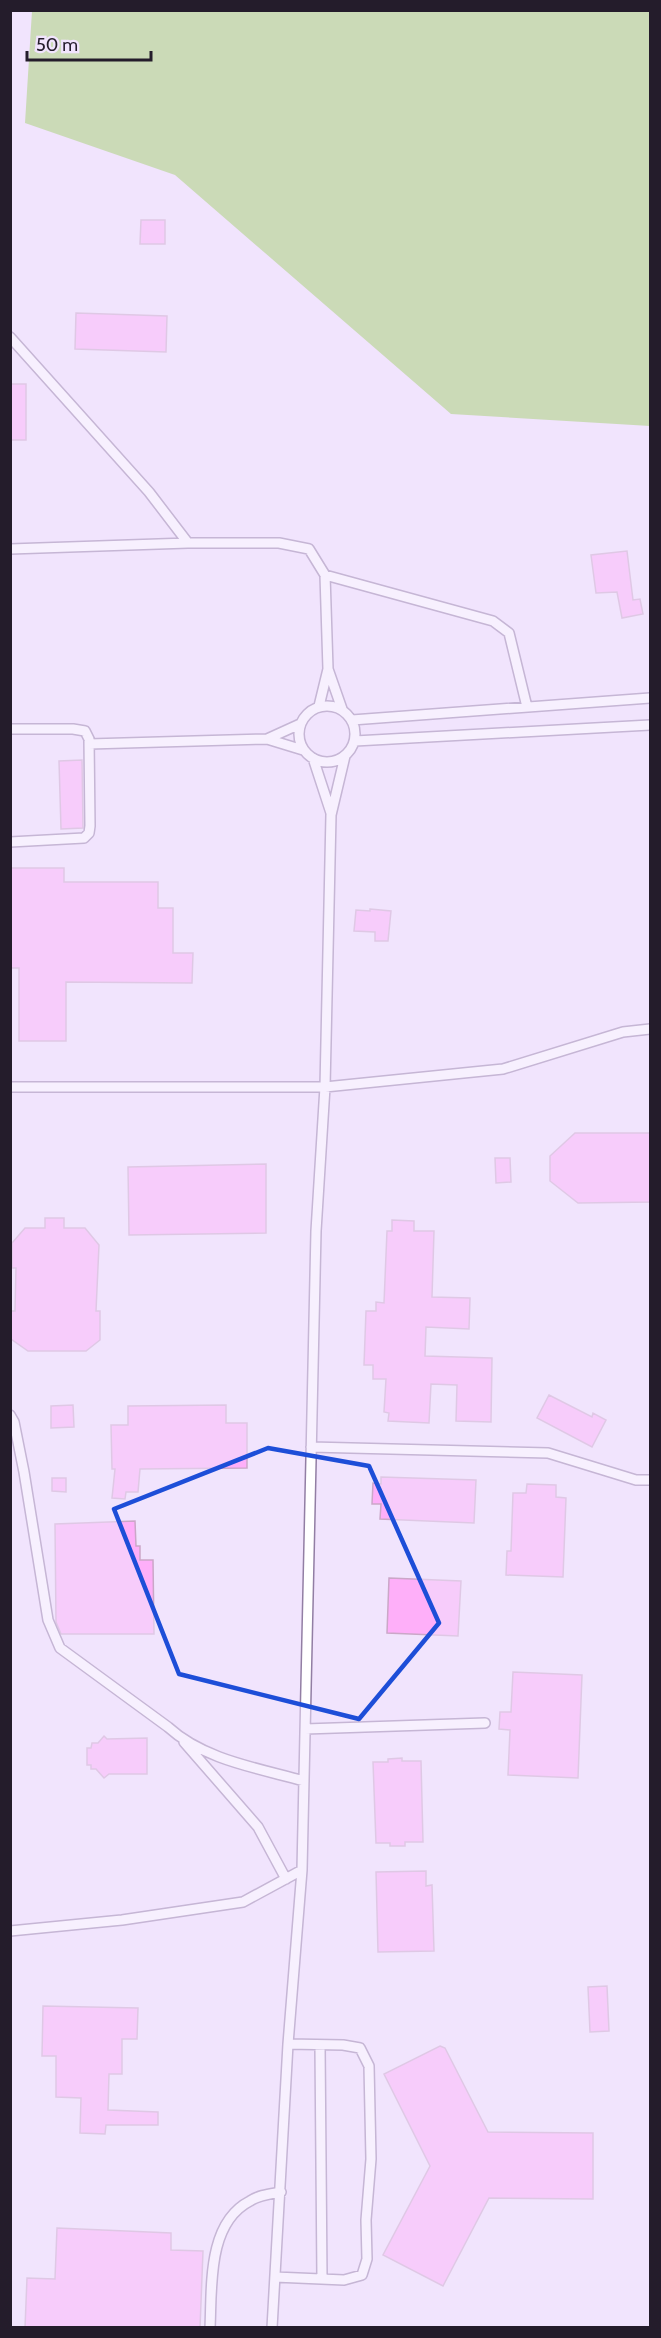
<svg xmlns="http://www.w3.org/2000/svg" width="661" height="2338" viewBox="0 0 661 2338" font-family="Cabin,sans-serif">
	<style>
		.green { fill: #9ece63 }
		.building { fill: #feaff9; stroke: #cba7c8; stroke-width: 1.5 }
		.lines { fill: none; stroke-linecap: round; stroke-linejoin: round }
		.service-casing { stroke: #927ea4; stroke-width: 12 }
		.service { stroke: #fff; stroke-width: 9 }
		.marked { fill: none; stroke: #1d4ed8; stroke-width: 4.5; stroke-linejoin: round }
	</style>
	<rect width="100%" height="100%" fill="#f1e4fd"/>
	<path class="green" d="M 32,11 L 650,11 L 650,426 L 451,414 L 175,175 L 25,123 Z"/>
	<path class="building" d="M 141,220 L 165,220 L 165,244 L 140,244 Z
		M 76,313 L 167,316 L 166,352 L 75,349 Z
		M 10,384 L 26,384 L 26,440 L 10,440 Z
		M 627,551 L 633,600 L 640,599 L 643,614 L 622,618 L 617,592 L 596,593 L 591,555 Z
		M 82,760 L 83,828 L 61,829 L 59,761 Z
		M 10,868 L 64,868 L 64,882 L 158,882 L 158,908 L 173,908 L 173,953 L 193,953 L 192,983 L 66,982 L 66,1041 L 19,1041 L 19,968 L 10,968 Z
		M 370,909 L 391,911 L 388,941 L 375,941 L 375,932 L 354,931 L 356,910 L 370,911 Z
		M 575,1133 L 651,1133 L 651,1202 L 578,1203 L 550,1181 L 550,1156 Z
		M 495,1158 L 510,1158 L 511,1182 L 496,1183 Z
		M 266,1164 L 266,1233 L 129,1235 L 128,1167 Z
		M 45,1218 L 64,1218 L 64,1228 L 85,1228 L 99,1245 L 96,1311 L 100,1311 L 100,1340 L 86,1351 L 28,1351 L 11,1339 L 11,1311 L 15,1311 L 16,1268 L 12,1268 L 12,1243 L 25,1228 L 45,1228 Z
		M 392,1220 L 414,1221 L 414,1231 L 434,1231 L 432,1297 L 470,1298 L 469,1329 L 426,1327 L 425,1356 L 492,1358 L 491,1422 L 456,1421 L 457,1385 L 431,1384 L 429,1423 L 388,1421 L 389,1413 L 384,1412 L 386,1379 L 373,1379 L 373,1365 L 364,1365 L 366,1311 L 376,1311 L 376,1302 L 384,1303 L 387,1231 L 392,1231 Z
		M 549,1395 L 592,1417 L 593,1413 L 606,1420 L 592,1447 L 537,1418 Z
		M 73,1405 L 74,1427 L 51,1428 L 51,1406 Z
		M 226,1405 L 226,1423 L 247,1423 L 247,1468 L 140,1469 L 138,1492 L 126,1492 L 125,1499 L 112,1498 L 115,1469 L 112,1469 L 111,1425 L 128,1425 L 128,1406 Z
		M 381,1477 L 476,1480 L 474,1523 L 380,1519 L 381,1504 L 372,1504 L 373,1483 L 381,1484 Z
		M 52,1478 L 66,1478 L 66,1492 L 52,1491 Z
		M 527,1484 L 556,1485 L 556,1497 L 566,1498 L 563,1577 L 506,1575 L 507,1551 L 511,1551 L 513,1493 L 526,1493 Z
		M 135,1521 L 136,1546 L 140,1546 L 140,1560 L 153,1560 L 154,1634 L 61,1634 L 56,1622 L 55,1524 Z
		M 389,1578 L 461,1581 L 458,1636 L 387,1633 Z
		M 513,1672 L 582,1675 L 578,1778 L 508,1775 L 510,1730 L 499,1729 L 500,1712 L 511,1712 Z
		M 104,1736 L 107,1739 L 147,1738 L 147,1774 L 109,1774 L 104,1778 L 96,1769 L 91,1769 L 91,1765 L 87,1765 L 87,1748 L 91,1748 L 92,1743 L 98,1743 Z
		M 402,1758 L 402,1761 L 421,1761 L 423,1842 L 405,1842 L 405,1846 L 390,1846 L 390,1843 L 376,1843 L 373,1762 L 388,1762 L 388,1759 Z
		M 426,1871 L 426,1886 L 432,1885 L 434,1951 L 378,1952 L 376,1872 Z
		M 607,1986 L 609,2031 L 590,2032 L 588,1987 Z
		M 43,2006 L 138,2008 L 137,2039 L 122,2039 L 122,2074 L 109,2074 L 108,2110 L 158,2112 L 158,2125 L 106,2125 L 105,2134 L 80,2133 L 81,2098 L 56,2097 L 56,2056 L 42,2056 Z
		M 440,2046 L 445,2048 L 488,2132 L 593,2133 L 593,2199 L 489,2198 L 443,2286 L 383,2255 L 430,2166 L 384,2074 Z
		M 57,2228 L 171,2233 L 171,2250 L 203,2251 L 200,2328 L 25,2328 L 27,2278 L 55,2279 Z"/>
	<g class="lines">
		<defs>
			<path id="service" d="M 10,337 L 149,492 L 188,543
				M 10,549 L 188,543 L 279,543 L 309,549 L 325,575 L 328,669 L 319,706
				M 325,575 L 493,621 L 509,633 L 527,707
				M 328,669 L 342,709
				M299 734a28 28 0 1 1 56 0a28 28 0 1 1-56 0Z
				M 352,720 L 650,698
				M 10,729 L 73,729 L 85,731 L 89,739 L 90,826 L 89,833 L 84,838 L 10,842
				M 267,739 L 300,724
				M 355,741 L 650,725
				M 89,744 L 267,739 L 303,750
				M 313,758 L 331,813
				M 10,1087 L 325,1087 L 503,1069 L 623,1032 L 650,1029
				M 10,1415 L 14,1422 L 24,1472 L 48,1620 L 60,1648 L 168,1727 C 204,1760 258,1768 304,1781
				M 311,1447 L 548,1453 L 636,1480 L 650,1480
				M 305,1729 L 485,1723
				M 184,1742 L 258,1827 L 286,1879
				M 302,1870 L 316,1231 L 325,1087 L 331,815 L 345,756
				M 10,1931 L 122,1920 L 243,1902 L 302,1870 L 288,2044 L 272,2328
				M 320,2046 L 322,2279
				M 275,2277 L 344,2280 L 362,2275 L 367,2259 L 366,2220 L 371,2159 L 369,2066 L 360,2048 L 343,2045 L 288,2044
				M 210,2328 C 212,2287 207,2223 250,2201 C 259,2195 270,2194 281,2192"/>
		</defs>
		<use href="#service" class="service-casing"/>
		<use href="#service" class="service"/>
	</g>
	<path d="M0 0H661V2338H0ZM 268,1448 L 369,1466 L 439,1623 L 359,1719 L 179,1674 L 114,1509 Z" fill="#f1e4fd" fill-opacity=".55" fill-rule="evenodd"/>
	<path class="marked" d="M 268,1448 L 369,1466 L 439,1623 L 359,1719 L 179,1674 L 114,1509 Z"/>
	<rect width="661" height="2338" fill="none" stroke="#241c2b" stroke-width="24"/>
	<path d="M27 51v9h124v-9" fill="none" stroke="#241c2b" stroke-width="3"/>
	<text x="36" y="51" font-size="18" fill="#241c2b" stroke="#f1e4fd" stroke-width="4.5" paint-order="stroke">50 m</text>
</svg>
